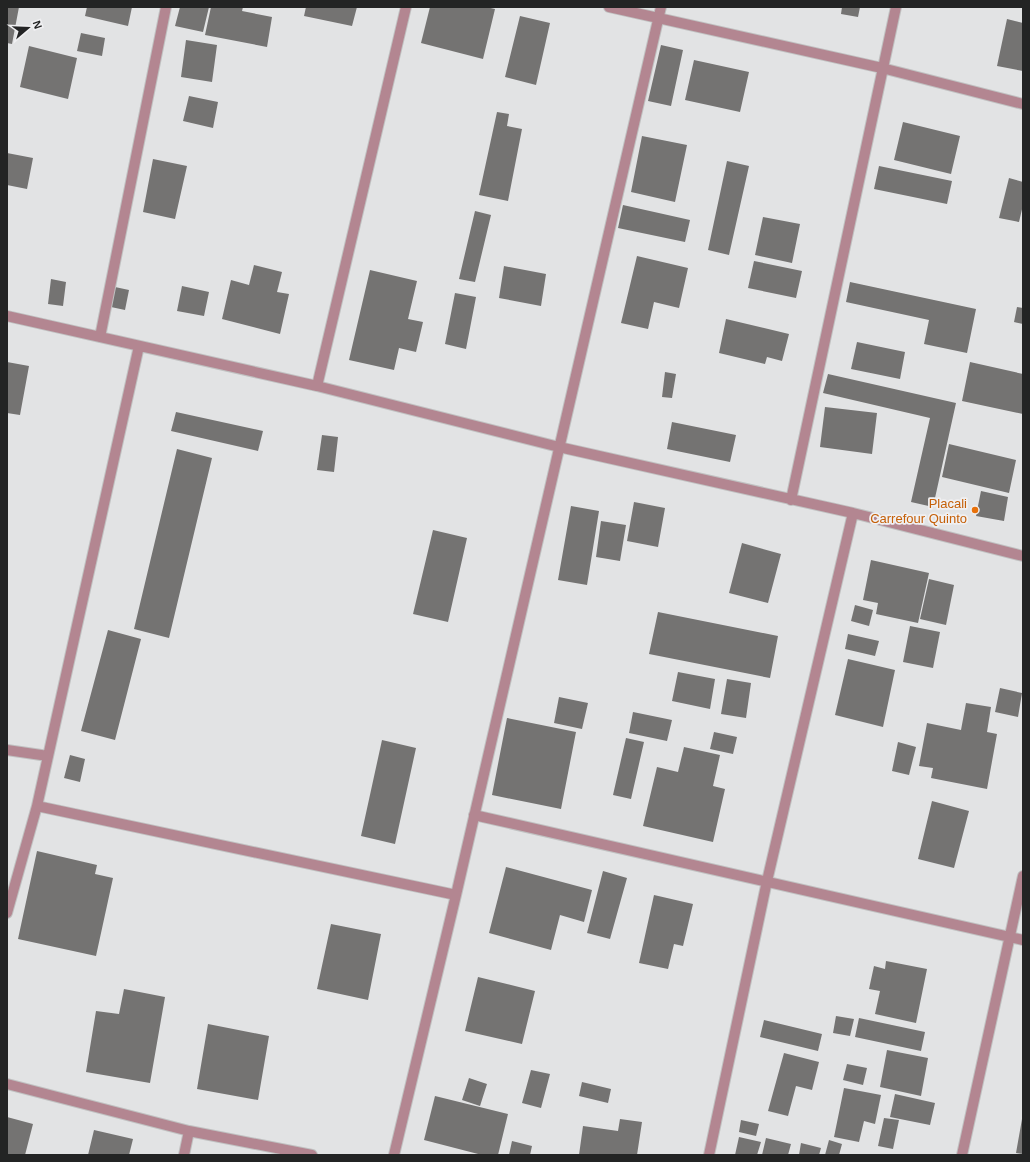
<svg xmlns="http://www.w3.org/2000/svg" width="1030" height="1162" viewBox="0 0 1030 1162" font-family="Helvetica,sans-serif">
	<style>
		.building { fill: #747372 }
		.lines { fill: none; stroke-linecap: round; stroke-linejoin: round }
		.minor-casing { stroke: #c0c1c1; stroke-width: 12 }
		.minor { stroke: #b38691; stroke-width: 10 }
		.food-dot { fill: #e8710a; stroke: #f0f0f2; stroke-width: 1.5 }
		.labels { text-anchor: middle; stroke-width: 3.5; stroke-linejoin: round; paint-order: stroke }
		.food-label { font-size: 13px; fill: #c56008; stroke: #f0f0f2; text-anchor: end }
	</style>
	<rect width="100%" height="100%" fill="#e2e3e4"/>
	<path class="building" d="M 7,7 L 19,7 L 12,44 L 7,43 Z
		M 87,7 L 132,7 L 128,26 L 85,16 Z
		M 180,7 L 209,7 L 203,32 L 175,26 Z
		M 211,7 L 243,7 L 242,11 L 272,17 L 267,47 L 205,35 Z
		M 306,7 L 357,7 L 352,26 L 304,16 Z
		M 430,7 L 486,7 L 495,9 L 483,59 L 421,43 Z
		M 842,7 L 860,7 L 858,17 L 841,14 Z
		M 520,16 L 550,23 L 536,85 L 505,77 Z
		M 1007,19 L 1023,23 L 1023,71 L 997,66 Z
		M 81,33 L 105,38 L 102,56 L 77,51 Z
		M 186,40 L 217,45 L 212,82 L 181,77 Z
		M 661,45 L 683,50 L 671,106 L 648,101 Z
		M 29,46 L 77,58 L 68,99 L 20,87 Z
		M 694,60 L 749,72 L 740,112 L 685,100 Z
		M 189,96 L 218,102 L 213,128 L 183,121 Z
		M 497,112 L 509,114 L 507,126 L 522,129 L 508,201 L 479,195 Z
		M 903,122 L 960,136 L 951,174 L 894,160 Z
		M 642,136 L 687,145 L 675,202 L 631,192 Z
		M 7,153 L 33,158 L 27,189 L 7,185 Z
		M 153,159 L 187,166 L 175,219 L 143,212 Z
		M 727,161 L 749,166 L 729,255 L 708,250 Z
		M 879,166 L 952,181 L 947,204 L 874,189 Z
		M 1009,178 L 1023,182 L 1023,205 L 1019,222 L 999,218 Z
		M 623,205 L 690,220 L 685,242 L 618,228 Z
		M 475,211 L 491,215 L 475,282 L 459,279 Z
		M 763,217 L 800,224 L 792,263 L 755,255 Z
		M 637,256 L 688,268 L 679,308 L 654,302 L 648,329 L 621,323 Z
		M 754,261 L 802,271 L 796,298 L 748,288 Z
		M 254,265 L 282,272 L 277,292 L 289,294 L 280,334 L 222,319 L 231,280 L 249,285 Z
		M 504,266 L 546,274 L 541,306 L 499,298 Z
		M 370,270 L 417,281 L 408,319 L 423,322 L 416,352 L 399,348 L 394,370 L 349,360 Z
		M 51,279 L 66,282 L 63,306 L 48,304 Z
		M 850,282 L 976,309 L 967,353 L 924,344 L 929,320 L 846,302 Z
		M 182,286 L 209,292 L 204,316 L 177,311 Z
		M 115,287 L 129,290 L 125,310 L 111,307 Z
		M 455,293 L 476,297 L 466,349 L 445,344 Z
		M 1017,307 L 1023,308 L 1023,324 L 1014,322 Z
		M 726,319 L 789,334 L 782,361 L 767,357 L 765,364 L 719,353 Z
		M 857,342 L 905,352 L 900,379 L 851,369 Z
		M 7,362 L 29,366 L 20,415 L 7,413 Z
		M 970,362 L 1023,374 L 1023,414 L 962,401 Z
		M 665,372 L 676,374 L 672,398 L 662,397 Z
		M 828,374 L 956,403 L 933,507 L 911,502 L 930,418 L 823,393 Z
		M 825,407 L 877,413 L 872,454 L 820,447 Z
		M 176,412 L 263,431 L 258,451 L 171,431 Z
		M 672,422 L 736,435 L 730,462 L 667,449 Z
		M 322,435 L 338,437 L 334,472 L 317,470 Z
		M 949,444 L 1016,460 L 1009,493 L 942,477 Z
		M 177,449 L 212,458 L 169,638 L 134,629 Z
		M 981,491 L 1008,497 L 1004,521 L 976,516 Z
		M 634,502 L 665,508 L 658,547 L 627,541 Z
		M 571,506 L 599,511 L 587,585 L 558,580 Z
		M 601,521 L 626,525 L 620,561 L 596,557 Z
		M 433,530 L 467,538 L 448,622 L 413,614 Z
		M 742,543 L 781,554 L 768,603 L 729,593 Z
		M 871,560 L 929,573 L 918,623 L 876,614 L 878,603 L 863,600 Z
		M 929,579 L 954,585 L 946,625 L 920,619 Z
		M 855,605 L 873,610 L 869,626 L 851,621 Z
		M 658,612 L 778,636 L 770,678 L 649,654 Z
		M 910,626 L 940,632 L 933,668 L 903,662 Z
		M 108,630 L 141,639 L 115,740 L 81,731 Z
		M 848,634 L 879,641 L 875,656 L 845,649 Z
		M 848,659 L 895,670 L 883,727 L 835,715 Z
		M 678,672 L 715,679 L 710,709 L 672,701 Z
		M 727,679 L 751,683 L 746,718 L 721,714 Z
		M 1000,688 L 1022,693 L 1018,717 L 995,712 Z
		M 559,697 L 588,703 L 582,729 L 554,723 Z
		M 966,703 L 991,707 L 987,732 L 997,734 L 987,789 L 931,778 L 933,768 L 919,766 L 927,723 L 961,730 Z
		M 633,712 L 672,720 L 667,741 L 629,733 Z
		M 507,718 L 576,732 L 561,809 L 492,795 Z
		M 714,732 L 737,737 L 733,754 L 710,749 Z
		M 626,738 L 644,742 L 631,799 L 613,795 Z
		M 382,740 L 416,748 L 395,844 L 361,836 Z
		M 898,742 L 916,747 L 909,775 L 892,771 Z
		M 684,747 L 720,755 L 713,786 L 725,789 L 713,842 L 643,826 L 657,767 L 678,772 Z
		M 70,755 L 85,759 L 80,782 L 64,778 Z
		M 932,801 L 969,811 L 954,868 L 918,859 Z
		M 37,851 L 97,865 L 95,874 L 113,878 L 96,956 L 18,939 Z
		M 506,867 L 592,890 L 584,922 L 560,915 L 551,950 L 489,933 Z
		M 603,871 L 627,878 L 610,939 L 587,933 Z
		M 654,895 L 693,904 L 683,946 L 674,944 L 668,969 L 639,963 Z
		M 331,924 L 381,934 L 368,1000 L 317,989 Z
		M 886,961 L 927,969 L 916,1023 L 875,1014 L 880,991 L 869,989 L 874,966 L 885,969 Z
		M 478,977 L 535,991 L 522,1044 L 465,1031 Z
		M 124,989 L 165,997 L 150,1083 L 86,1072 L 96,1011 L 119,1014 Z
		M 836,1016 L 854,1019 L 850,1036 L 833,1033 Z
		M 859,1018 L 925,1032 L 921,1051 L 855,1037 Z
		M 764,1020 L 822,1034 L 818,1051 L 760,1037 Z
		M 208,1024 L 269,1036 L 258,1100 L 197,1089 Z
		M 887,1050 L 928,1058 L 921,1096 L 880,1087 Z
		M 784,1053 L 819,1062 L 812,1090 L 796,1086 L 788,1116 L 768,1111 Z
		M 847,1064 L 867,1068 L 863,1085 L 843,1080 Z
		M 531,1070 L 550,1074 L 541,1108 L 522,1103 Z
		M 469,1078 L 487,1084 L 480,1106 L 462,1100 Z
		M 582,1082 L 611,1089 L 608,1103 L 579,1096 Z
		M 844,1088 L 881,1095 L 875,1124 L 864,1121 L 859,1142 L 834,1137 Z
		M 895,1094 L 935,1103 L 930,1125 L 890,1117 Z
		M 435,1096 L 508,1114 L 498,1155 L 482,1155 L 424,1140 Z
		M 7,1117 L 33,1124 L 25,1155 L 7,1155 Z
		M 884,1118 L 899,1120 L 893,1149 L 878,1146 Z
		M 620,1119 L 642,1122 L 637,1155 L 579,1155 L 583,1126 L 618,1131 Z
		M 1022,1119 L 1023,1119 L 1023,1154 L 1016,1153 Z
		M 741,1120 L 759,1124 L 756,1136 L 739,1132 Z
		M 94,1130 L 133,1139 L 129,1155 L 88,1155 Z
		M 739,1137 L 761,1142 L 757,1155 L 735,1155 Z
		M 766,1138 L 791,1144 L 788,1155 L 762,1155 Z
		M 829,1140 L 842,1144 L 839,1155 L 825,1155 Z
		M 512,1141 L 532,1146 L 530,1155 L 509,1155 Z
		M 801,1143 L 821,1148 L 819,1155 L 799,1155 Z"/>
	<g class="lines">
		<defs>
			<path id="minor" d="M 609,7 L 882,68 L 1023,104
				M 7,316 L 317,386 L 559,447 L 853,513 L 1023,556
				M 100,337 L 166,7
				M 317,386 L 406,7
				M 791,500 L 896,7
				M 7,750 L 48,756
				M 37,806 L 456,895
				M 474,815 L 1023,940
				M 7,913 L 37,806 L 139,346
				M 7,1084 L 189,1131 L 312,1155
				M 184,1155 L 189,1131
				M 394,1155 L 456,895 L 661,7
				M 709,1155 L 767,881 L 853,513
				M 962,1155 L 1023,876"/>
		</defs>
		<use href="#minor" class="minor-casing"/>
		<use href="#minor" class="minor"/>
	</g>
	<circle class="food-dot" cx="975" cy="510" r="4"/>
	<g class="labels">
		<g class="food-label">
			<text x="967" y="508">Placali<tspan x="967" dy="15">Carrefour Quinto</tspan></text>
		</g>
	</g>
	<rect width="1030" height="1162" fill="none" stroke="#232424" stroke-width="16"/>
	<g transform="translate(28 28) rotate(71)" stroke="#f0f0f2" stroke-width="3" paint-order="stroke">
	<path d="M0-3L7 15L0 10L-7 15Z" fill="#232424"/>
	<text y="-6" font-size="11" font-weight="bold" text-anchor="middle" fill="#232424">N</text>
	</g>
</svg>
